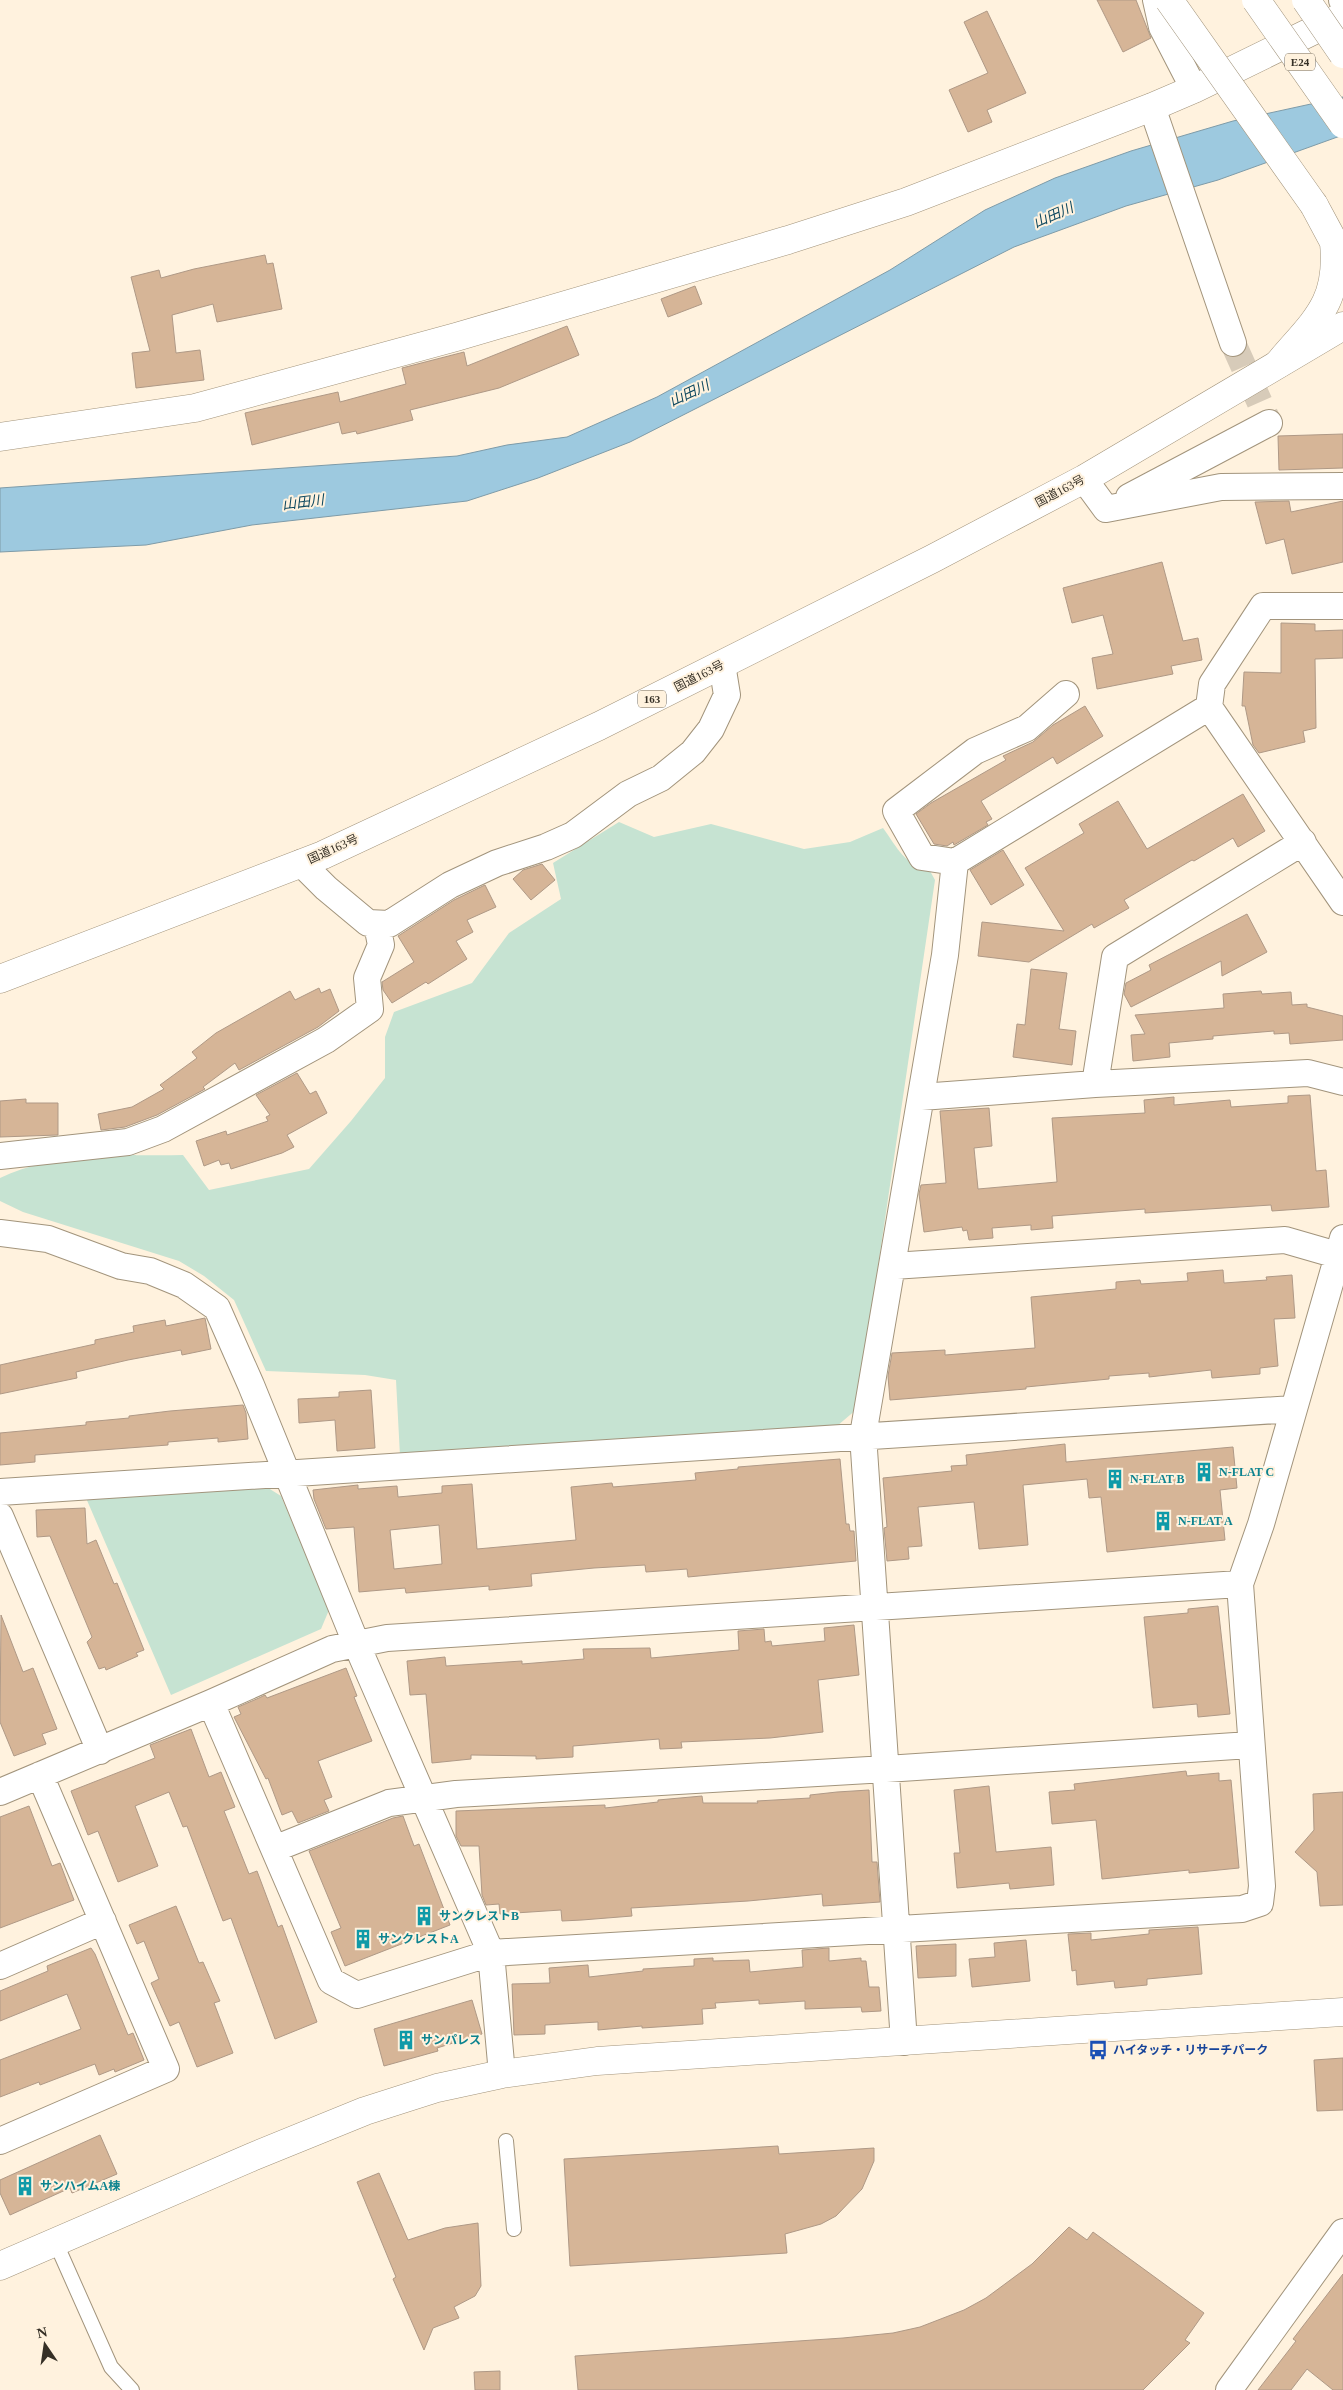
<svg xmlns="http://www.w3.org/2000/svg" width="1343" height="2390" viewBox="0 0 1343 2390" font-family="'Times New Roman','Noto Sans JP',serif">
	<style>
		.green { fill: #c6e3d2 }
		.water { fill: #9dc9df; stroke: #7e9ba8 }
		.building { fill: #d6b597; stroke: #af9986; fill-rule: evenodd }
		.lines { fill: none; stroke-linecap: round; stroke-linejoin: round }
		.minor-tunnel { stroke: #d7cbb9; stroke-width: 26; stroke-dasharray: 26 13; stroke-linecap: butt }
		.service-casing { stroke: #a2947c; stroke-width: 16 }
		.minor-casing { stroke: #a2947c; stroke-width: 28 }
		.tertiary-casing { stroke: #a2947c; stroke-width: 29 }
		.trunk-casing { stroke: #a2947c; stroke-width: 29 }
		.motorway-casing { stroke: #a2947c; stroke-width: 29 }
		.service { stroke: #fff; stroke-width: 14 }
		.minor { stroke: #fff; stroke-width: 26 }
		.tertiary { stroke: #fff; stroke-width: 28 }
		.trunk { stroke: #fff; stroke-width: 28 }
		.motorway { stroke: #fff; stroke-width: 28 }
		.motorway-bridge-casing { stroke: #a2947c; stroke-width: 29; stroke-linecap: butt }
		.motorway-bridge { stroke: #fff; stroke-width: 28 }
		.labels { text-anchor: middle; stroke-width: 4; stroke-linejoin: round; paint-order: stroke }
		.shield { fill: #fff2de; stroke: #726a5d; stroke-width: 1 }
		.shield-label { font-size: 11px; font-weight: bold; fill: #363026 }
		.street-label { font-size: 12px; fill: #363026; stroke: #fff2de }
		.culture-label { font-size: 12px; font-weight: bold; fill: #0d838f; stroke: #fff2de; text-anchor: start }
		.transit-label { font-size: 12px; font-weight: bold; fill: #164399; stroke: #fff2de; text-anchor: start }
		.water-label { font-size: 14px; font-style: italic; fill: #0e485f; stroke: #fff2de }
	</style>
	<rect width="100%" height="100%" fill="#fff2de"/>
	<path class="green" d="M 619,822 L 654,837 L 711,824 L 804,849 L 850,842 L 883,828 C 899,850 903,863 930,871 L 935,880 L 857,1409 L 837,1426 L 400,1456 L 396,1380 L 365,1375 L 266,1371 L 234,1300 L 204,1276 L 179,1261 L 23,1212 L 0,1201 L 0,1178 C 57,1151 121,1156 183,1155 L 209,1190 L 309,1169 L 351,1121 L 385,1078 L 385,1037 L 394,1012 L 472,983 L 509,933 L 561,899 L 553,863 Z
		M 265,1486 L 281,1496 L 329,1610 L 321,1629 L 171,1695 L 86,1498 Z"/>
	<path class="water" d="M 1343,97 L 1343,135 L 1218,180 L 1126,206 L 1014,247 L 630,442 L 538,478 L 467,501 L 252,525 L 146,545 L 0,552 L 0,488 L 457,456 L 507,445 L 567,437 L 657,397 L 890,270 L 985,210 L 1055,178 L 1131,151 L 1233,121 Z"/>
	<path class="building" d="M 1097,0 L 1136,0 L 1151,38 L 1123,52 Z
		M 987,11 L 1026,93 L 987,110 L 992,122 L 968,132 L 949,90 L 988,73 L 964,22 Z
		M 265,255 L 267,264 L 273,263 L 282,309 L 217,322 L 213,304 L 172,315 L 176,353 L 200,350 L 204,380 L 136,388 L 132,353 L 150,351 L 131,277 L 159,270 L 161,278 L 194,269 Z
		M 695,286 L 702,304 L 668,317 L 661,299 Z
		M 567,326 L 579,355 L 499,388 L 410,410 L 413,420 L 357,434 L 356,431 L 342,434 L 339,422 L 252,445 L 245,413 L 338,392 L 340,402 L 406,384 L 402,368 L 464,352 L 467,366 Z
		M 1343,434 L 1343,468 L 1279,470 L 1278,436 Z
		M 1289,501 L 1291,512 L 1343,501 L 1343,562 L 1292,574 L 1284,539 L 1266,544 L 1255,502 Z
		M 1162,562 L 1183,641 L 1198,638 L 1202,660 L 1171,666 L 1173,674 L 1097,689 L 1092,658 L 1113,654 L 1103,615 L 1072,623 L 1063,588 Z
		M 1281,623 L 1315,624 L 1315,631 L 1343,630 L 1343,658 L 1315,659 L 1316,728 L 1303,731 L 1305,742 L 1259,753 L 1253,745 L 1245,706 L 1242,706 L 1244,672 L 1281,673 Z
		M 1085,706 L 1103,736 L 1057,764 L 1053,757 L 981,801 L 992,819 L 986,822 L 988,825 L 954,845 L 953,842 L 947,846 L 934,844 L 916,814 L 931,803 L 1006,760 L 1003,756 L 1033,742 L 1053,725 Z
		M 1243,794 L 1265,831 L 1238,847 L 1233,838 L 1194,861 L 1192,860 L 1124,900 L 1129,908 L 1094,928 L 1092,924 L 1029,962 L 978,956 L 982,922 L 1064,931 L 1025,868 L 1084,833 L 1079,824 L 1118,801 L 1147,849 Z
		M 1003,850 L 1024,885 L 991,905 L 970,870 Z
		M 542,864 L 555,880 L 531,900 L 513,879 L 523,870 Z
		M 485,885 L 496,907 L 467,920 L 473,932 L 456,941 L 467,959 L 428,984 L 426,982 L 392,1003 L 383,990 L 382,982 L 414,962 L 398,936 L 454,900 Z
		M 1247,914 L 1267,952 L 1222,976 L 1221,961 L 1131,1007 L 1124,994 L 1126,983 L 1151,970 L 1149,965 Z
		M 1031,969 L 1067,973 L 1059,1029 L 1076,1031 L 1072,1065 L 1013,1057 L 1017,1024 L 1025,1025 Z
		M 319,988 L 321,993 L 330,989 L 339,1011 L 318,1027 L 239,1070 L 235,1063 L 203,1087 L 205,1089 L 157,1115 L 125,1127 L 101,1130 L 98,1114 L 132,1107 L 164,1089 L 160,1085 L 197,1058 L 192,1052 L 216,1033 L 290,991 L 295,1000 Z
		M 1261,991 L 1262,994 L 1291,992 L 1292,1005 L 1307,1004 L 1307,1007 L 1343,1016 L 1343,1040 L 1290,1044 L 1289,1033 L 1274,1034 L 1274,1031 L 1213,1036 L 1213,1039 L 1169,1043 L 1170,1057 L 1133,1061 L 1131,1035 L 1145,1034 L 1135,1015 L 1224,1008 L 1223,994 Z
		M 297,1073 L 310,1094 L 316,1091 L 327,1113 L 287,1135 L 294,1147 L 282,1153 L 231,1169 L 229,1163 L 221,1165 L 219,1160 L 204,1166 L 196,1141 L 226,1131 L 227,1135 L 268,1121 L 266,1117 L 270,1115 L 256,1095 Z
		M 1310,1095 L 1316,1171 L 1326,1170 L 1329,1207 L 1272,1211 L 1271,1205 L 1145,1213 L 1145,1209 L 1052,1216 L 1053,1228 L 1031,1230 L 1031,1225 L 992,1228 L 993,1238 L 969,1240 L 967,1230 L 963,1231 L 962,1227 L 924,1232 L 919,1194 L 921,1185 L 946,1183 L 940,1111 L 989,1108 L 992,1146 L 974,1148 L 978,1189 L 1057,1182 L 1052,1118 L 1145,1113 L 1144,1100 L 1174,1097 L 1174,1105 L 1230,1100 L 1231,1107 L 1288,1103 L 1288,1096 Z
		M 26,1099 L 26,1103 L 58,1103 L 58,1135 L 0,1137 L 0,1101 Z
		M 1223,1270 L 1224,1283 L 1267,1280 L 1266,1277 L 1292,1275 L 1295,1318 L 1274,1319 L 1278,1366 L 1260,1368 L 1260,1374 L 1212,1378 L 1211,1370 L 1149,1377 L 1149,1373 L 1109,1376 L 1109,1379 L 1026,1387 L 1026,1389 L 890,1400 L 888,1376 L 892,1353 L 945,1350 L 945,1355 L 1035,1348 L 1031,1297 L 1116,1289 L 1116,1282 L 1140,1280 L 1141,1284 L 1188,1281 L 1187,1273 Z
		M 205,1318 L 211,1349 L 182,1355 L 181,1350 L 128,1360 L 76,1372 L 77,1378 L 0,1394 L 0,1365 L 95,1344 L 95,1340 L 134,1332 L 133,1326 L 165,1320 L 166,1326 Z
		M 371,1390 L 375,1448 L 337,1451 L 335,1420 L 299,1423 L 298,1399 L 339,1397 L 339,1392 Z
		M 243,1405 L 246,1413 L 248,1439 L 218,1442 L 218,1438 L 168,1442 L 168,1445 L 35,1455 L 35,1462 L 0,1465 L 0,1433 L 86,1425 L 86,1422 L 129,1418 L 129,1416 L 170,1411 Z
		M 1065,1444 L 1066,1462 L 1233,1447 L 1237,1488 L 1220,1490 L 1225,1540 L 1107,1552 L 1101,1497 L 1089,1498 L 1087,1479 L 1023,1485 L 1028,1545 L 979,1549 L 974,1502 L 918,1507 L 922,1546 L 908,1547 L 909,1559 L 887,1561 L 884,1528 L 887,1527 L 883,1478 L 952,1471 L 951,1466 L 967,1465 L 966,1455 Z
		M 840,1459 L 846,1524 L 849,1524 L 850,1531 L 854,1531 L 856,1561 L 688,1577 L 687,1569 L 646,1572 L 645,1565 L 594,1568 L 531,1574 L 532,1586 L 489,1590 L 489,1586 L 406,1593 L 405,1588 L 359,1592 L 354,1527 L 326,1529 L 314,1499 L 313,1490 L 358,1485 L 358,1489 L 397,1486 L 398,1497 L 442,1493 L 442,1486 L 472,1484 L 477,1549 L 576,1540 L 571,1487 L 612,1483 L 613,1487 L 696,1480 L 695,1473 L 738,1469 L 738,1467 ZM 439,1525 L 442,1564 L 394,1569 L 390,1530 Z
		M 85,1508 L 87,1544 L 96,1540 L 114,1584 L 117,1583 L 144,1650 L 136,1653 L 138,1656 L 106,1670 L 105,1667 L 99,1669 L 87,1642 L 92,1637 L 50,1536 L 37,1537 L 36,1510 Z
		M 1218,1606 L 1230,1714 L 1198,1717 L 1197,1704 L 1153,1708 L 1144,1617 L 1188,1613 L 1188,1609 Z
		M 1,1615 L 23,1672 L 33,1668 L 57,1729 L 42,1734 L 46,1744 L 14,1756 L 0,1722 Z
		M 854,1625 L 859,1675 L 818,1680 L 823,1732 L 770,1738 L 681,1742 L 682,1748 L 660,1749 L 659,1739 L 573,1746 L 573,1757 L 536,1759 L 536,1756 L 471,1755 L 471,1759 L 432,1763 L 426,1694 L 410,1695 L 407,1661 L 445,1657 L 446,1666 L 522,1661 L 522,1664 L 584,1659 L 583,1649 L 650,1648 L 651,1658 L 739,1650 L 738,1631 L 764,1629 L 765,1642 L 771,1641 L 772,1646 L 825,1641 L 824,1628 Z
		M 346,1668 L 357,1696 L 354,1697 L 372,1741 L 318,1761 L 332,1797 L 324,1800 L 329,1811 L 298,1823 L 292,1811 L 282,1815 L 268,1778 L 266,1779 L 234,1717 L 241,1714 L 238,1707 L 259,1698 L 265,1695 L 267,1698 Z
		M 191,1729 L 209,1777 L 221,1772 L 235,1807 L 224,1811 L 249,1874 L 257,1871 L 278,1927 L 282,1925 L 317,2022 L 275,2039 L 231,1918 L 223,1921 L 187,1826 L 183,1827 L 169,1792 L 135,1806 L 158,1866 L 118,1882 L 98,1831 L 88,1835 L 71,1791 L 155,1758 L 150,1745 Z
		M 1186,1771 L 1187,1776 L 1219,1773 L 1219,1781 L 1231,1780 L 1239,1868 L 1189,1873 L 1189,1870 L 1102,1879 L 1096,1820 L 1052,1824 L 1049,1792 L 1075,1790 L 1074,1784 Z
		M 989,1786 L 996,1852 L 1051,1847 L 1054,1885 L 1010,1889 L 1009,1883 L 957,1888 L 954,1853 L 960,1853 L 954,1790 Z
		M 869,1790 L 872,1862 L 877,1862 L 880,1902 L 823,1906 L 822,1894 L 748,1901 L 631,1908 L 632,1916 L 582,1920 L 562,1921 L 561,1910 L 500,1914 L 499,1904 L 486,1905 L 482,1895 L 479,1846 L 461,1846 L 456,1836 L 456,1811 L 605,1805 L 605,1808 L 658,1802 L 658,1800 L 702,1796 L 703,1803 L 758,1803 L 757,1801 L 810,1798 L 810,1795 L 837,1792 Z
		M 1343,1792 L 1343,1905 L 1320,1906 L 1317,1872 L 1295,1852 L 1314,1830 L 1313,1794 Z
		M 29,1806 L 52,1866 L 60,1863 L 74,1900 L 0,1928 L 0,1817 Z
		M 403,1816 L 414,1846 L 419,1844 L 450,1925 L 345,1966 L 331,1932 L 341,1928 L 309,1851 L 393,1818 Z
		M 176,1906 L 199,1963 L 203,1962 L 220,2001 L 214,2003 L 233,2053 L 197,2067 L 179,2022 L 170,2026 L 151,1983 L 159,1979 L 144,1941 L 137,1944 L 129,1925 Z
		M 1198,1927 L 1202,1974 L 1147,1979 L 1147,1985 L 1115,1988 L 1114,1981 L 1077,1985 L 1076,1970 L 1072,1971 L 1068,1934 L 1091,1933 L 1091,1940 L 1149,1934 L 1149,1930 Z
		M 1026,1940 L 1030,1981 L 972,1987 L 969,1959 L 995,1957 L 994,1943 Z
		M 956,1944 L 956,1976 L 918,1978 L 916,1946 Z
		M 91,1948 L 95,1954 L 128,2035 L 133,2033 L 144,2060 L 115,2072 L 114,2069 L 99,2075 L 95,2064 L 40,2085 L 39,2082 L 0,2097 L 0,2060 L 81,2029 L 67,1994 L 0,2021 L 0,1991 L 48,1971 L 47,1966 Z
		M 829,1948 L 829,1961 L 861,1958 L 861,1961 L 866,1961 L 869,1987 L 879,1987 L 881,2011 L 862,2012 L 861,2007 L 805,2009 L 805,2001 L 759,2004 L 759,2000 L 715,2003 L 716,2008 L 702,2009 L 703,2024 L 642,2028 L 642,2026 L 598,2030 L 598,2022 L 545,2025 L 545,2034 L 514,2035 L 512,1984 L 550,1983 L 549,1968 L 588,1965 L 589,1977 L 643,1971 L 643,1969 L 694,1966 L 694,1959 L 713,1958 L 713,1961 L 749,1960 L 750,1972 L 803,1967 L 802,1950 Z
		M 472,2000 L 482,2034 L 437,2048 L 438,2051 L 384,2066 L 374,2029 Z
		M 1343,2058 L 1343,2110 L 1317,2111 L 1314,2060 Z
		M 100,2135 L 117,2174 L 72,2193 L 70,2188 L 10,2215 L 0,2193 L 0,2180 Z
		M 778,2146 L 779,2154 L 874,2148 L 874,2161 L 862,2189 L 836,2216 L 821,2224 L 785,2234 L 787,2253 L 570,2266 L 564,2159 Z
		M 379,2173 L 408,2240 L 445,2228 L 478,2223 L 481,2286 L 475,2296 L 454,2307 L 459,2318 L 433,2328 L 424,2350 L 393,2279 L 396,2277 L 357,2182 Z
		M 1069,2227 L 1087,2240 L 1093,2232 L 1204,2313 L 1185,2340 L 1190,2343 L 1143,2390 L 578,2390 L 575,2356 L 843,2338 L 893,2333 L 920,2327 L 964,2310 L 986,2298 L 1032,2264 Z
		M 1343,2274 L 1343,2390 L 1333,2390 L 1307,2369 L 1291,2390 L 1258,2390 L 1296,2341 L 1293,2339 Z
		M 500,2371 L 500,2390 L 475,2390 L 474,2372 Z"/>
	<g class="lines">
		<path class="minor-tunnel" d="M 1233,343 L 1269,423"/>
		<defs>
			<path id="service" d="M 506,2141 L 514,2229
				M 55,2241 L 111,2367 L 132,2390"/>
			<path id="minor" d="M 1156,0 L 1162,27 L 1194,89
				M 1342,0 L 1343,1
				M 1152,107 L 1233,343
				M 1084,479 L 1106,509 L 1221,487 L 1343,486
				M 1129,497 L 1269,423
				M 1343,606 L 1263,606 L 1212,684 L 1209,707 L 1343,902
				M 955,862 L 922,857 L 896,811 L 975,751 L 1027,728 L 1066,694
				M 301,863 L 326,888 L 368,923 L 389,924 L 450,885 L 497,863 L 546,847 L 573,835 L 628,794 L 661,778 L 693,752 L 711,729 L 727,695 L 722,664
				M 1095,1084 L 1115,957 L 1303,842
				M 921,1097 L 1095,1084 L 1308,1073 L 1343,1082
				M 0,1156 L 128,1142 L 163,1129 L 326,1040 L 370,1009 L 367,978 L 381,945 L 377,925
				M 0,1233 L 48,1239 L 121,1266 L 150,1271 L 184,1285 L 217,1308 L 251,1385 L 356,1643 L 491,1953 L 502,2074
				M 893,1266 L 1285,1240 L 1337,1255
				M 0,1492 L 1293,1409
				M 0,1516 L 100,1751
				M 211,1703 L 331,1981 L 357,1995 L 491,1953 L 1242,1909 L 1260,1903 L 1262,1886 L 1240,1584 L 1261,1524 L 1343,1238
				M 0,1792 L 211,1703 L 332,1649 L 387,1638 L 1240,1584
				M 274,1849 L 389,1803 L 456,1794 L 886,1769 L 1250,1745
				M 0,1966 L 103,1921
				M 904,2042 L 863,1435 L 945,955 L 955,862 L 1209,707
				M 0,2141 L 166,2069 L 40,1775
				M 1229,2390 L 1343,2232"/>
			<path id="tertiary" d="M 0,437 L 195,408 L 456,337 L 788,240 L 906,202 L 1152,107 L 1194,89 L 1343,16
				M 0,2266 L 252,2157 L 365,2111 L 437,2088 L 502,2074 L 597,2061 L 1343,2012"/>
			<path id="trunk" d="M 0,979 L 323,855 L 599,726 L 932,559 L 1084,479 L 1343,326"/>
			<path id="motorway" d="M 1314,205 L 1343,259
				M 1278,364 C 1314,321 1340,304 1334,243"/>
		</defs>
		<use href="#service" class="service-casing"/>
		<use href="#minor" class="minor-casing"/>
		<use href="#tertiary" class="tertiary-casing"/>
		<use href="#trunk" class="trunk-casing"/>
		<use href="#motorway" class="motorway-casing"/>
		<use href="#service" class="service"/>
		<use href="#minor" class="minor"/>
		<use href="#tertiary" class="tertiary"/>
		<use href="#trunk" class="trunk"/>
		<use href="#motorway" class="motorway"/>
		<defs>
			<path id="motorway-bridge" d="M 1169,0 L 1314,205
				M 1256,0 L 1343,124
				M 1306,0 L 1343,54"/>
		</defs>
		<use href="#motorway-bridge" class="motorway-bridge-casing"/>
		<use href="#motorway-bridge" class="motorway-bridge"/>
	</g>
	<defs>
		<symbol id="building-bare" viewBox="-9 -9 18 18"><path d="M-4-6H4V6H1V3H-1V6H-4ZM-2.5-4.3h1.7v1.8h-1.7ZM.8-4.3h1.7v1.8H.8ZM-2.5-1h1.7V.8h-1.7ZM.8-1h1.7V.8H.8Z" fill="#0f9aa8" stroke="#fff2de" stroke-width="2.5" paint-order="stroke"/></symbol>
		<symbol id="bus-bare" viewBox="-9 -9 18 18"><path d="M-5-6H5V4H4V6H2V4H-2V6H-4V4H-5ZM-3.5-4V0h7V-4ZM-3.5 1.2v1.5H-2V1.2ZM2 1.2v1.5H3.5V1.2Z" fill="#1a4fb4" stroke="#fff2de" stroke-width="2.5" paint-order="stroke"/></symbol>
	</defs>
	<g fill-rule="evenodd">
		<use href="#building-bare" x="1190" y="1458" width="28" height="28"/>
		<use href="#building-bare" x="1101" y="1465" width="28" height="28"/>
		<use href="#building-bare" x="1149" y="1507" width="28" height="28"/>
		<use href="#building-bare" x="410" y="1902" width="28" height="28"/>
		<use href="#building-bare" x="349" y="1925" width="28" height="28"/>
		<use href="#building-bare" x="392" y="2026" width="28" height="28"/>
		<use href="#bus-bare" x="1084" y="2036" width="28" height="28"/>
		<use href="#building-bare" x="11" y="2172" width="28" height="28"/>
	</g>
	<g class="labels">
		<g class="shield">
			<rect x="1285" y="53.5" width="30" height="17" rx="4"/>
			<rect x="638" y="690.5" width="28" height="17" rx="4"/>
		</g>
		<g class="shield-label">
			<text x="1300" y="66">E24</text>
			<text x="652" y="703">163</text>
		</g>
		<g class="street-label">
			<text transform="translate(1060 491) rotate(-28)" y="4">国道163号</text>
			<text transform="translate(699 676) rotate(-27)" y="4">国道163号</text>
			<text transform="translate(333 849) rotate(-24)" y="4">国道163号</text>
		</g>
		<g class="culture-label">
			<text x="1219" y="1476">N-FLAT C</text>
			<text x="1130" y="1483">N-FLAT B</text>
			<text x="1178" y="1525">N-FLAT A</text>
			<text x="439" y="1920">サンクレストB</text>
			<text x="378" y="1943">サンクレストA</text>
			<text x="421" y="2044">サンパレス</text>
			<text x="40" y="2190">サンハイムA棟</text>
		</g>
		<g class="transit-label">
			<text x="1113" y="2054">ハイタッチ・リサーチパーク</text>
		</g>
		<g class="water-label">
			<text transform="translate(1053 215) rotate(-24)" y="5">山田川</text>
			<text transform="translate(689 393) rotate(-25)" y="5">山田川</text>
			<text transform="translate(303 502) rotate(-7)" y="5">山田川</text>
		</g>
	</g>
	<g transform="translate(45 2345) rotate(347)" stroke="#fff2de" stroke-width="4" paint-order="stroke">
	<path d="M0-4L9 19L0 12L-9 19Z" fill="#363026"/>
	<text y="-8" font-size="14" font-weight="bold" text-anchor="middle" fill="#363026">N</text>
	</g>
</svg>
